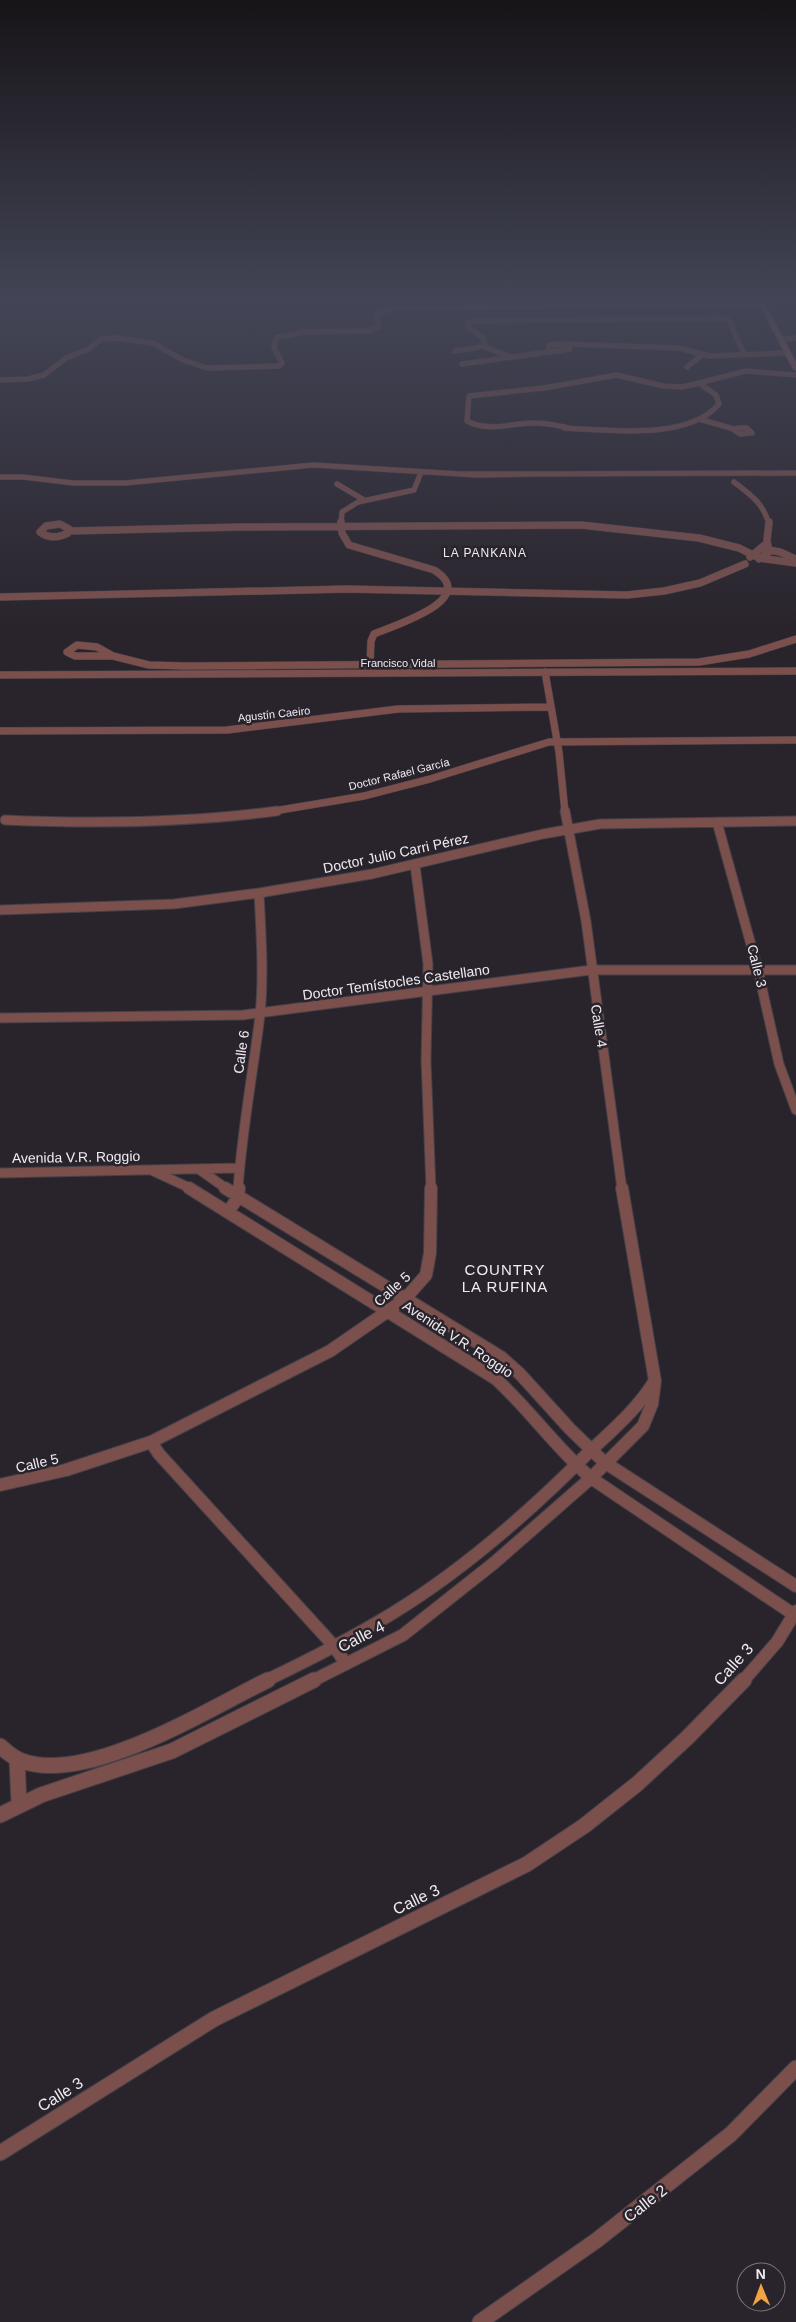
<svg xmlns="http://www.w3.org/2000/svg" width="796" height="2322" viewBox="0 0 796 2322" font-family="Helvetica,sans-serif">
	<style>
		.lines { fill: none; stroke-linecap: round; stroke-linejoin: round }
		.minor-far4-casing { stroke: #454048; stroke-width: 6 }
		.minor-far3-casing { stroke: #454048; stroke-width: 8 }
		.minor-far2-casing { stroke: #454048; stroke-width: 11 }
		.minor-far1-casing { stroke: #454048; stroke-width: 14 }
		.minor-casing { stroke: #454048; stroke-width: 17 }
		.secondary-casing { stroke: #454048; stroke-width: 2 }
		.minor-far4 { stroke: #7a4f4c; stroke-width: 5 }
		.minor-far3 { stroke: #7a4f4c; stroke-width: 7 }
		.minor-far2 { stroke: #7a4f4c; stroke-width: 9 }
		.minor-far1 { stroke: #7a4f4c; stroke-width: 12 }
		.minor { stroke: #7a4f4c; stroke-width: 15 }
		.secondary { fill: #a96461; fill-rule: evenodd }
		.labels { text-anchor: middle; stroke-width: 5; stroke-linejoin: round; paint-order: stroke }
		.far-street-label { font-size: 11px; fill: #efebf1; stroke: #29242c }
		.far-neighbourhood-label { font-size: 12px; letter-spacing: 1px; fill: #efebf1; stroke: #29242c }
		.street-label { font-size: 14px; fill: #efebf1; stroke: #29242c }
		.neighbourhood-label { font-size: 15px; letter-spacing: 1px; fill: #efebf1; stroke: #29242c }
		.near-street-label { font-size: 16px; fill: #efebf1; stroke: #29242c }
	</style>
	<rect width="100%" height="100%" fill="#29242c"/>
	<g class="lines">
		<defs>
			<path id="minor-far4" d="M 780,339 L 796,338
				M 482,346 L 511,357
				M 455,351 L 476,348 L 485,344 L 483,338 L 468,327 L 468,324 L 473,321 L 721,318 L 729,320 L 744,354
				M 548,352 L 549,345 L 565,344 L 678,348 L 710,356 L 788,353
				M 462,364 L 570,349
				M 687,367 L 702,355
				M 0,380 L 28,379 L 44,375 L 66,358 L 89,349 L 101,339 L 115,338 L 153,343 L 183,360 L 207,368 L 279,366 L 282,363 L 274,348 L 276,338 L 303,332 L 369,331 L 379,327 L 376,314 L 393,308 L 762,304
				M 699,419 L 734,429
				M 564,428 C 607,430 688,441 719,404 L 716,395 L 699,383 L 746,371 L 796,375
				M 569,428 C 559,426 548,423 537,423 C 514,422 489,433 467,421 L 469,396 L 544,388 L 617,375 L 663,386 L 682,387 L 699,383
				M 738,428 L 747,428 L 752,433 L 740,434 L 734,430 Z
				M 535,474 L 796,473
				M 0,477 L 23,477 L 73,483 L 125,483 L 313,465 L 477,475 L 535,474 L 462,474
				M 734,482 C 751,495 763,503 769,524
				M 337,484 L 364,500
				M 341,524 L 342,512 L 358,502 L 414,490 L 421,472"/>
			<path id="minor-far3" d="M 341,522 L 342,533 L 349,545 L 434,570 C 481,599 395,625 374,634 L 371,641 L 370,665
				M 60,524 L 69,529 L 68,533 C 58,538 49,539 40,532 L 46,526 Z
				M 69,531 L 240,527 L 581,525 L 699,538 L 739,548 L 759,558 L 796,563
				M 763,549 L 780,552 L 796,559
				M 750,557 L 767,543
				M 759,559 L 769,552 L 767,540 L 769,522
				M 0,597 L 347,589 L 627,595 L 664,591 L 700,583 L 745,564
				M 77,645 L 97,647 L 113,656 L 75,656 L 67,652 Z
				M 113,656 L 149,665 L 185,666 L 699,662 L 749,654 L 796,639
				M 545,672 L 559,752 L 565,812
				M 0,675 L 796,671
				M 0,731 L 227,730 L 398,709 L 550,707
				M 268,812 L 364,796 L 430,779 L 549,742 L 796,740"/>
			<path id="minor-far2" d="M 565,811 L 586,921 L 622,1189
				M 5,820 C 96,824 187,823 277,811
				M 717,822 L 758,970 L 779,1064 L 796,1110
				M 415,865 L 428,964 L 426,1061 L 431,1189
				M 0,910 L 174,904 L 259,893 L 372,874 L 543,834 L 600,824 L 796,821
				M 0,1018 L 243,1015 L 591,970 L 796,970
				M 200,1170 L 227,1189
				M 153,1171 L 192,1189
				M 0,1173 L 239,1168
				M 238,1189 C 242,1130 253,1073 260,1015 C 264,975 261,933 259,893"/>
			<path id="minor-far1" d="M 189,1188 L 496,1379 C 530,1410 556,1448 591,1478 L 796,1616
				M 225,1188 L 501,1357 L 520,1374 L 570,1429 L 604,1462 L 796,1586
				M 229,1211 L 238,1197 L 239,1188
				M 151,1442 L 159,1454 L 334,1646 L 346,1664
				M 0,1485 L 66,1470 L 151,1442 L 330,1351 L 404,1300 L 426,1275 L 430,1253 L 431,1188
				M 265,1681 C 309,1660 352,1638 393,1613 C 463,1570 526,1515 584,1457 C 609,1433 636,1411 654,1382
				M 312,1681 L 403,1635 L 494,1563 L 591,1478 L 643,1426 L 652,1404 L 655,1381 L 622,1188
				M 743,1681 L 777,1642 L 796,1611"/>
			<path id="minor" d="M 0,1746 C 7,1752 13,1758 22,1761 C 88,1785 208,1709 268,1680
				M 17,1760 L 19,1803
				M 0,1815 L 41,1795 L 172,1751 L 314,1680
				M 0,2153 L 214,2019 L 527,1864 L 584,1826 L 637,1784 L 687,1738 L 744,1680
				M 480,2322 L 597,2240 L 731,2134 L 796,2068"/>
			<path id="secondary" d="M 758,302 L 764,302 L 796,362 L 796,371 L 793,369 Z"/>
		</defs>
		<use href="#minor-far4" class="minor-far4-casing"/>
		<use href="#minor-far3" class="minor-far3-casing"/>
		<use href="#minor-far2" class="minor-far2-casing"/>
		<use href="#minor-far1" class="minor-far1-casing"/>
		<use href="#minor" class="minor-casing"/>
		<use href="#secondary" class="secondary-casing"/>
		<use href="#minor-far4" class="minor-far4"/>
		<use href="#minor-far3" class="minor-far3"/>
		<use href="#minor-far2" class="minor-far2"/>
		<use href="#minor-far1" class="minor-far1"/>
		<use href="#minor" class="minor"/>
		<use href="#secondary" class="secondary"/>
	</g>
	<linearGradient id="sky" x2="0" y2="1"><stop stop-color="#171418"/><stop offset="0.48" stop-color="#434556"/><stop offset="1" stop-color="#434556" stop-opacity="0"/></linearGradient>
	<rect width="796" height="627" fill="url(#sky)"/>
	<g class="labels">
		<g class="far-street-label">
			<text x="398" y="667">Francisco Vidal</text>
			<text transform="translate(274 714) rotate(-6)" y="4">Agustín Caeiro</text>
			<text transform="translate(399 774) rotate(-14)" y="4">Doctor Rafael García</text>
		</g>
		<g class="far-neighbourhood-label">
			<text x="485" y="557">LA PANKANA</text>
		</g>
		<g class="street-label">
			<text transform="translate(396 853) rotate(-12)" y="5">Doctor Julio Carri Pérez</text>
			<text transform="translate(757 966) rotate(76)" y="5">Calle 3</text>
			<text transform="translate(396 982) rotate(-8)" y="5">Doctor Temístocles Castellano</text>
			<text transform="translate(599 1026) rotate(81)" y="5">Calle 4</text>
			<text transform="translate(241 1052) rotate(-82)" y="5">Calle 6</text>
			<text transform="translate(76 1157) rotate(-1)" y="5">Avenida V.R. Roggio</text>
			<text transform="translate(392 1289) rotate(-42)" y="5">Calle 5</text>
			<text transform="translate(458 1339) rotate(33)" y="5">Avenida V.R. Roggio</text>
			<text transform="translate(37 1463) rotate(-13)" y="5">Calle 5</text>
		</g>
		<g class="neighbourhood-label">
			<text x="505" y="1275">COUNTRY<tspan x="505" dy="17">LA RUFINA</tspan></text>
		</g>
		<g class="near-street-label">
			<text transform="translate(361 1636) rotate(-27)" y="6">Calle 4</text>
			<text transform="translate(733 1664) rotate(-48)" y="6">Calle 3</text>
			<text transform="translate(416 1899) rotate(-26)" y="6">Calle 3</text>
			<text transform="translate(60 2094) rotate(-32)" y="6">Calle 3</text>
			<text transform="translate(645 2203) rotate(-38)" y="6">Calle 2</text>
		</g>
	</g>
	<g transform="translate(761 2287) rotate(359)"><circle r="24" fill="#29242c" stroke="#78747b"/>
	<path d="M0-4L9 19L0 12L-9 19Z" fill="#f4a344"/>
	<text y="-8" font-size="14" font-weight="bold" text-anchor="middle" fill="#efebf1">N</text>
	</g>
</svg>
